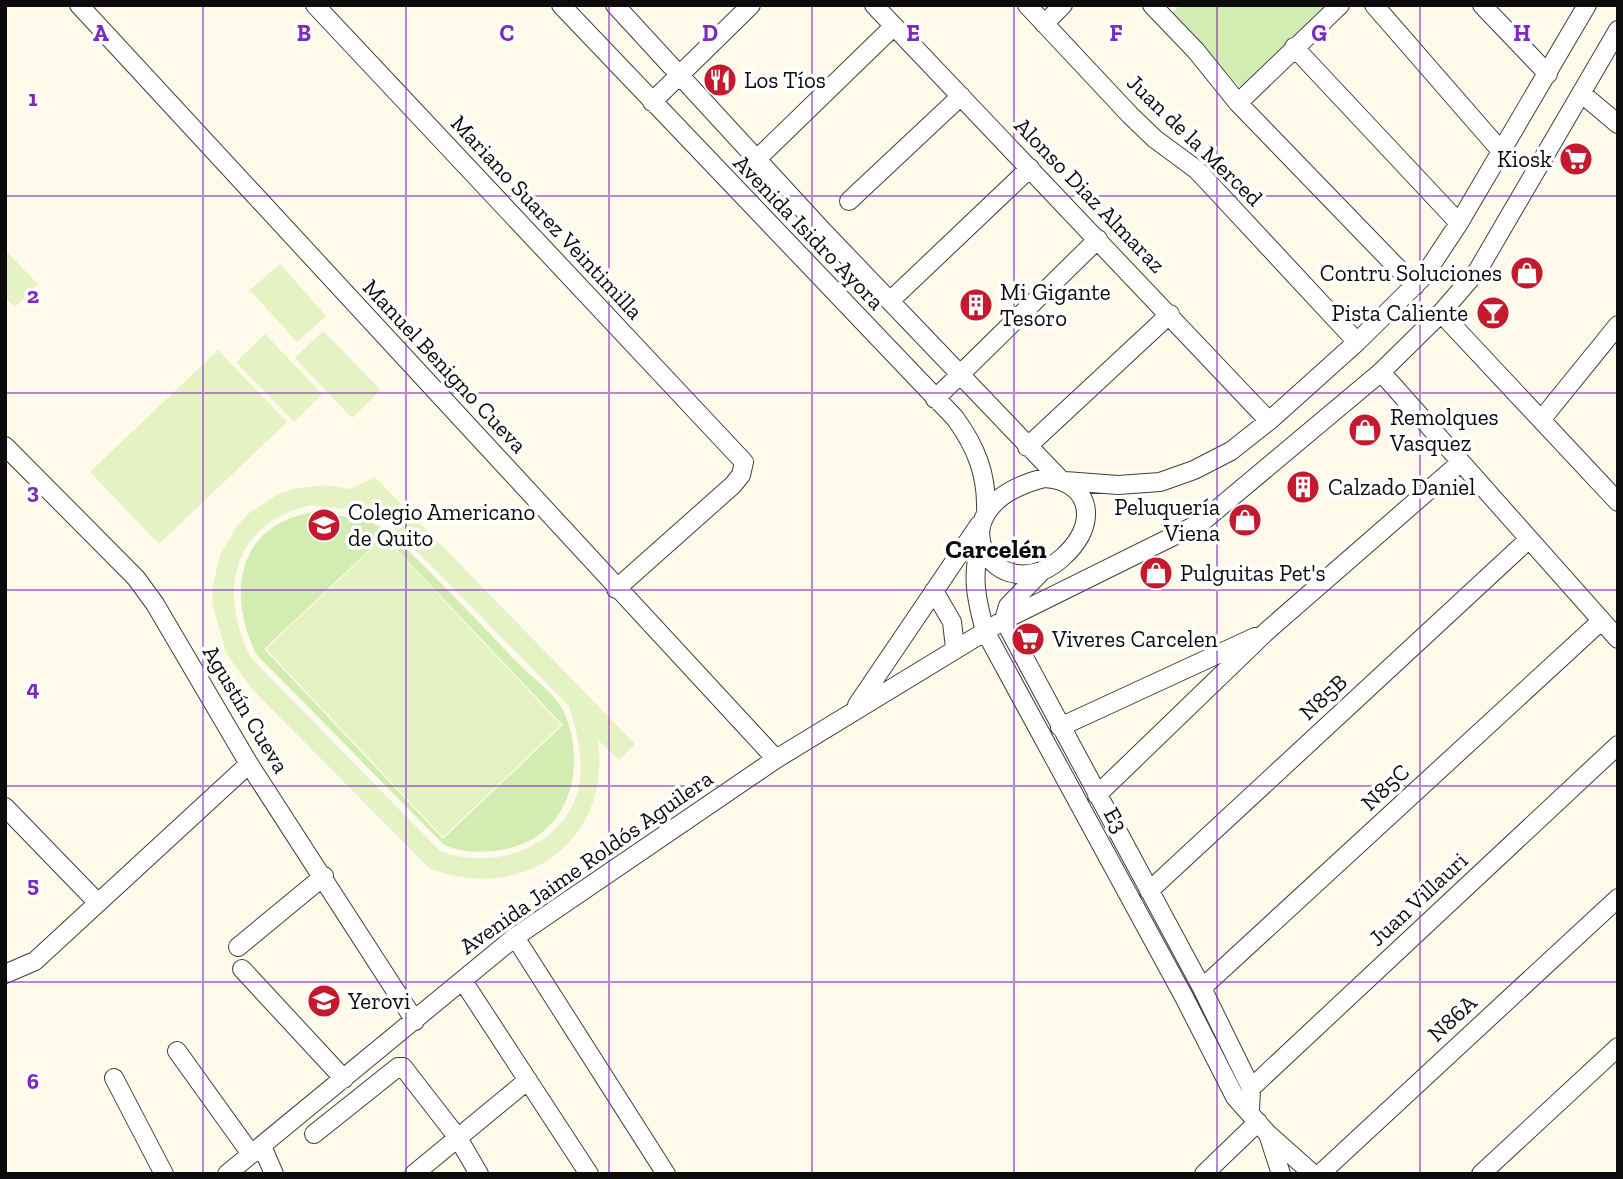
<svg xmlns="http://www.w3.org/2000/svg" width="1623" height="1179" viewBox="0 0 1623 1179" font-family="'Zilla Slab',serif">
	<style>
		.green { fill: #d3ecb1; fill-rule: evenodd }
		.pitch { fill: #e5f2c4; fill-rule: evenodd }
		.lines { fill: none; stroke-linecap: round; stroke-linejoin: round }
		.minor-casing { stroke: #3f3f3f; stroke-width: 20 }
		.minor { stroke: #fff; stroke-width: 18 }
		.grid { fill: none; stroke: #7b2cbf; stroke-width: 2; stroke-opacity: 0.55 }
		.labels { text-anchor: middle; stroke-width: 7; stroke-linejoin: round; paint-order: stroke }
		.poi-label { font-size: 23px; fill: #0c0c0c; stroke: #fff; text-anchor: start }
		.street-label { font-size: 23px; fill: #0c0c0c; stroke: #fff }
		.quarter-label { font-size: 26px; font-weight: bold; fill: #0c0c0c; stroke: #fff }
		.grid-label { font-size: 23px; text-anchor: middle; font-weight: bold; fill: #7b2cbf; stroke: #fff; stroke-width: 7; stroke-linejoin: round; paint-order: stroke }
	</style>
	<rect width="100%" height="100%" fill="#fffaea"/>
	<path class="green" d="M 1180,5 L 1330,5 L 1244,92 L 1172,13 Z
		M 313,512 L 362,519 L 386,529 C 433,573 476,620 521,666 C 534,679 557,696 564,712 C 582,753 577,806 540,834 C 515,853 473,857 444,845 L 256,654 C 227,593 236,526 313,512 ZM 384,536 L 563,725 L 443,839 L 264,649 Z"/>
	<path class="pitch" d="M 5,250 L 38,284 L 15,307 L 5,297 Z
		M 280,264 L 326,316 L 297,342 L 250,290 Z
		M 323,331 L 381,390 L 352,418 L 295,358 Z
		M 265,334 L 322,394 L 294,422 L 236,362 Z
		M 218,350 L 287,422 L 159,544 L 90,472 Z
		M 375,477 L 635,744 L 619,760 L 598,740 C 612,842 522,905 429,868 L 252,689 L 226,653 L 213,606 L 212,589 L 220,555 L 237,526 L 249,513 L 277,495 L 293,489 L 327,485 L 350,489 ZM 312,505 L 364,512 L 390,524 L 569,706 C 577,732 584,759 579,786 C 566,847 494,872 440,851 L 251,658 C 217,592 232,522 312,505 Z
		M 384,537 L 561,725 L 443,837 L 266,649 Z"/>
	<g class="lines">
		<defs>
			<path id="minor" d="M 79,5 L 776,759
				M 315,5 L 744,462 L 741,475 L 733,485 L 616,589
				M 561,5 L 955,418 C 976,447 987,474 986,510
				M 615,5 L 821,229 L 1060,479
				M 874,5 L 1269,421
				M 1027,5 L 1130,115 L 1155,139 L 1197,170 L 1357,342
				M 1152,5 L 1196,51 L 1238,103 L 1415,286
				M 1374,5 L 1501,151
				M 1482,5 L 1548,74
				M 1044,24 L 1063,5
				M 1294,47 L 1459,223
				M 1581,93 L 1618,124
				M 652,102 L 751,5
				M 1238,103 L 1340,5
				M 758,158 L 894,26
				M 849,201 L 961,96
				M 891,300 L 1030,168
				M 1441,313 L 1618,502
				M 1381,372 L 1618,639
				M 935,399 L 1098,239
				M 1541,420 L 1618,325
				M 5,446 L 136,578 L 155,604 L 249,764 L 415,1021
				M 1027,447 L 1170,314
				M 1044,478 C 1066,479 1087,491 1086,516 C 1085,533 1075,546 1063,557 C 999,616 924,509 1044,478 Z
				M 1065,481 L 1118,485 L 1160,482 L 1194,470 L 1231,451 L 1269,421 L 1357,342 L 1424,276 L 1459,223 L 1587,5
				M 981,541 C 971,575 976,598 985,631 L 1184,997 L 1235,1097 L 1268,1134 L 1313,1174
				M 1043,570 L 1008,606 L 1004,620 L 1202,988 L 1251,1088 L 1250,1110
				M 934,591 L 952,622 L 955,648
				M 857,705 L 979,525
				M 1060,727 L 1255,637
				M 1097,795 L 1267,631 L 1461,462
				M 5,807 L 98,903
				M 1149,891 L 1529,539
				M 515,937 L 666,1174
				M 238,947 L 324,876
				M 242,969 L 344,1079
				M 5,974 L 35,961 L 249,764
				M 463,981 L 589,1174
				M 1202,988 L 1601,621
				M 177,1051 L 251,1154
				M 114,1078 L 164,1174
				M 1251,1088 L 1618,745
				M 314,1134 L 398,1067 L 403,1067 L 458,1138 L 479,1174
				M 1268,1134 L 1281,1174
				M 262,1146 L 274,1174
				M 227,1174 L 515,937 L 776,759 L 1004,620 L 1202,522 L 1381,372 L 1441,313 L 1478,270 L 1618,30
				M 414,1174 L 528,1080
				M 1204,1174 L 1258,1122
				M 1320,1174 L 1618,898
				M 1481,1174 L 1618,1047"/>
		</defs>
		<use href="#minor" class="minor-casing"/>
		<use href="#minor" class="minor"/>
	</g>
	<path class="grid" d="M 203,5 L 203,1174M 406,5 L 406,1174M 609,5 L 609,1174M 812,5 L 812,1174M 1014,5 L 1014,1174M 1217,5 L 1217,1174M 1420,5 L 1420,1174M 5,196 L 1618,196M 5,393 L 1618,393M 5,590 L 1618,590M 5,786 L 1618,786M 5,982 L 1618,982"/>
	<defs>
		<symbol id="restaurant-disc" viewBox="-11 -11 22 22"><circle r="9.5" fill="#c51a2d" stroke="#fff"/><path d="M-5-6h1v4h1v-4h1v4h1v-4h1v5L-1.5 .5V6h-2V.5L-5-1ZM5-6V6H3V1.5H1.5Q1.5-4 5-6Z" fill="#fff"/></symbol>
		<symbol id="supermarket-disc" viewBox="-11 -11 22 22"><circle r="9.5" fill="#c51a2d" stroke="#fff"/><path d="M-6-5.5h2.5l.6 2H6L4.5 2H-2.5L-4.4-4H-6ZM-1.5 3.2a1.3 1.3 0 1 0 .1 0ZM3 3.2a1.3 1.3 0 1 0 .1 0Z" fill="#fff"/></symbol>
		<symbol id="shop-disc" viewBox="-11 -11 22 22"><circle r="9.5" fill="#c51a2d" stroke="#fff"/><path d="M-5-2.5h2.3a2.7 3.5 0 0 1 5.4 0H5L5.5 6h-11ZM-1.5-2.5h3a1.5 2.3 0 0 0-3 0Z" fill="#fff"/></symbol>
		<symbol id="building-disc" viewBox="-11 -11 22 22"><circle r="9.5" fill="#c51a2d" stroke="#fff"/><path d="M-4-6H4V6H1V3H-1V6H-4ZM-2.5-4.3h1.7v1.8h-1.7ZM.8-4.3h1.7v1.8H.8ZM-2.5-1h1.7V.8h-1.7ZM.8-1h1.7V.8H.8Z" fill="#fff"/></symbol>
		<symbol id="bar-disc" viewBox="-11 -11 22 22"><circle r="9.5" fill="#c51a2d" stroke="#fff"/><path d="M-6-5H6L.8 .8V4.5H3.5V6h-7V4.5H-.8V.8Z" fill="#fff"/></symbol>
		<symbol id="school-disc" viewBox="-11 -11 22 22"><circle r="9.5" fill="#c51a2d" stroke="#fff"/><path d="M0-5L7-2L0 1L-7-2ZM-4 1L0 2.5L4 1V4Q0 6-4 4Z" fill="#fff"/></symbol>
		<symbol id="university-disc" viewBox="-11 -11 22 22"><circle r="9.5" fill="#c51a2d" stroke="#fff"/><path d="M0-5L7-2L0 1L-7-2ZM-4 1L0 2.5L4 1V4Q0 6-4 4Z" fill="#fff"/></symbol>
	</defs>
	<g fill-rule="evenodd">
		<use href="#restaurant-disc" x="701" y="61" width="38" height="38"/>
		<use href="#supermarket-disc" x="1557" y="140" width="38" height="38"/>
		<use href="#shop-disc" x="1508" y="254" width="38" height="38"/>
		<use href="#building-disc" x="957" y="286" width="38" height="38"/>
		<use href="#bar-disc" x="1474" y="294" width="38" height="38"/>
		<use href="#shop-disc" x="1346" y="411" width="38" height="38"/>
		<use href="#building-disc" x="1284" y="468" width="38" height="38"/>
		<use href="#shop-disc" x="1226" y="501" width="38" height="38"/>
		<use href="#school-disc" x="305" y="506" width="38" height="38"/>
		<use href="#shop-disc" x="1137" y="554" width="38" height="38"/>
		<use href="#supermarket-disc" x="1009" y="620" width="38" height="38"/>
		<use href="#university-disc" x="305" y="982" width="38" height="38"/>
	</g>
	<g class="labels">
		<g class="poi-label">
			<text x="744" y="88">Los Tíos</text>
			<text x="1552" y="167" text-anchor="end">Kiosk</text>
			<text x="1502" y="281" text-anchor="end">Contru Soluciones</text>
			<text x="1000" y="300">Mi Gigante<tspan x="1000" dy="26">Tesoro</tspan></text>
			<text x="1468" y="321" text-anchor="end">Pista Caliente</text>
			<text x="1390" y="425">Remolques<tspan x="1390" dy="26">Vasquez</tspan></text>
			<text x="1328" y="495">Calzado Daniel</text>
			<text x="1220" y="515" text-anchor="end">Peluquería<tspan x="1220" dy="26">Viena</tspan></text>
			<text x="348" y="520">Colegio Americano<tspan x="348" dy="26">de Quito</tspan></text>
			<text x="1180" y="581">Pulguitas Pet's</text>
			<text x="1052" y="647">Viveres Carcelen</text>
			<text x="348" y="1009">Yerovi</text>
		</g>
		<g class="street-label">
			<text transform="translate(1195 140) rotate(44)" y="8">Juan de la Merced</text>
			<text transform="translate(1090 195) rotate(46)" y="8">Alonso Diaz Almaraz</text>
			<text transform="translate(547 217) rotate(47)" y="8">Mariano Suarez Veintimilla</text>
			<text transform="translate(809 232) rotate(46)" y="8">Avenida Isidro Ayora</text>
			<text transform="translate(445 366) rotate(47)" y="8">Manuel Benigno Cueva</text>
			<text transform="translate(1323 697) rotate(-43)" y="8">N85B</text>
			<text transform="translate(246 709) rotate(59)" y="8">Agustín Cueva</text>
			<text transform="translate(1385 787) rotate(-43)" y="8">N85C</text>
			<text transform="translate(1116 820) rotate(61)" y="8">E3</text>
			<text transform="translate(586 862) rotate(-35)" y="8">Avenida Jaime Roldós Aguilera</text>
			<text transform="translate(1418 899) rotate(-43)" y="8">Juan Villauri</text>
			<text transform="translate(1452 1018) rotate(-43)" y="8">N86A</text>
		</g>
		<g class="quarter-label">
			<text x="996" y="558">Carcelén</text>
		</g>
	</g>
	<g class="grid-label">
		<text x="101" y="41">A</text>
		<text x="304" y="41">B</text>
		<text x="507" y="41">C</text>
		<text x="710" y="41">D</text>
		<text x="913" y="41">E</text>
		<text x="1116" y="41">F</text>
		<text x="1319" y="41">G</text>
		<text x="1522" y="41">H</text>
		<text x="33" y="106">1</text>
		<text x="33" y="303">2</text>
		<text x="33" y="499">3</text>
		<text x="33" y="696">4</text>
		<text x="33" y="892">5</text>
		<text x="33" y="1089">6</text>
	</g>
	<rect width="1623" height="1179" fill="none" stroke="#0c0c0c" stroke-width="14"/>
</svg>
